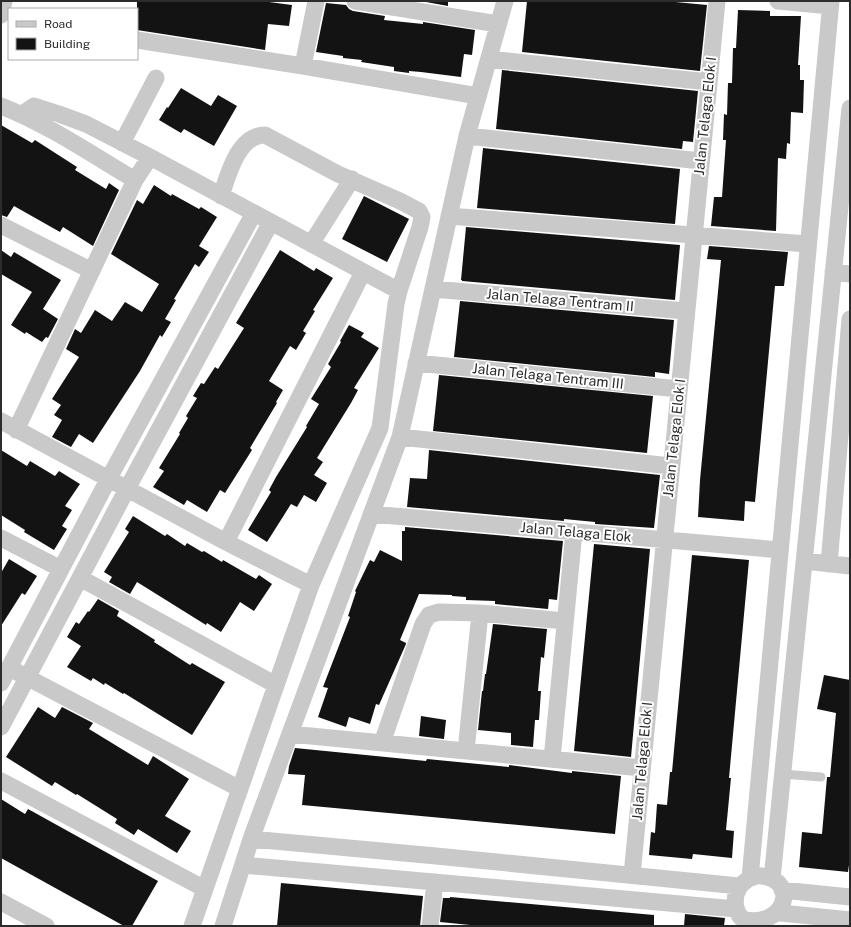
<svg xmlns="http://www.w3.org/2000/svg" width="851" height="927" viewBox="0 0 851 927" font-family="'Public Sans',sans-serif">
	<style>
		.building { fill: #131313 }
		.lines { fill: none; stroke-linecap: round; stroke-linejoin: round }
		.service { stroke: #c9c9c9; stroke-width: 9 }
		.minor { stroke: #c9c9c9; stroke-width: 17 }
		.labels { text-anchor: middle; stroke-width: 4; stroke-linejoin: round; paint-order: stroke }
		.street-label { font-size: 14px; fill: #2c2c2c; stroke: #fff }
	</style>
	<rect width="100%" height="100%" fill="#fff"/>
	<path class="building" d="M 137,1 L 269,1 L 269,2 L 292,5 L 289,26 L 268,24 L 265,50 L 137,30 Z
		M 426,1 L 448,1 L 448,6 L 426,2 Z
		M 527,1 L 665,1 L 707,5 L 700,71 L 522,52 Z
		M 326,3 L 346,5 L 349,9 L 353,11 L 385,16 L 384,20 L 423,24 L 423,22 L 475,30 L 472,55 L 464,54 L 461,77 L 421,72 L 409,71 L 409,73 L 394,71 L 394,67 L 361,62 L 362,60 L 343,58 L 343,56 L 316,52 Z
		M 738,10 L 770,11 L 770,16 L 801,16 L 798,65 L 800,65 L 800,80 L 804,80 L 803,113 L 791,112 L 790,144 L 787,143 L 786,159 L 778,158 L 776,231 L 711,226 L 714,197 L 722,197 L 726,140 L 723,140 L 724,114 L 727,115 L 728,83 L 732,83 L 733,48 L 736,48 Z
		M 502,70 L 698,91 L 693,142 L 683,141 L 682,149 L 496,129 Z
		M 181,88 L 211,106 L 218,95 L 237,106 L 214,146 L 184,129 L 181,133 L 159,120 L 167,107 L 168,108 Z
		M 1,125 L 32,143 L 35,140 L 77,167 L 75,170 L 106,189 L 109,183 L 119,190 L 93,246 L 63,227 L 60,232 L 14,206 L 7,217 L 1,215 Z
		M 483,148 L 680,169 L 675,224 L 477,208 Z
		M 154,185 L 171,196 L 172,194 L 199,209 L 201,207 L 217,217 L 199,246 L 209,252 L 199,267 L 195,264 L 174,299 L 176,300 L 165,319 L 171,322 L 162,337 L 160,335 L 140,371 L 93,443 L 79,434 L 71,447 L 52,437 L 62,420 L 54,415 L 61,405 L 52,399 L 79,357 L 66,349 L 75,329 L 81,333 L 95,310 L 112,321 L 125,302 L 142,312 L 159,284 L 111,254 L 137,200 L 143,204 Z
		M 364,196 L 409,219 L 387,262 L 342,239 Z
		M 466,227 L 680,245 L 675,300 L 462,281 L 462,280 L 461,280 Z
		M 709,246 L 788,252 L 784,286 L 775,286 L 755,502 L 745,501 L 744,521 L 698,517 L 700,480 L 721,260 L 707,259 Z
		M 1,250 L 11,257 L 14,252 L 61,280 L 43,309 L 58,319 L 48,338 L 46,337 L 42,342 L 26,332 L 25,334 L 11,325 L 32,292 L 1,274 Z
		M 280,250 L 314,271 L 316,268 L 333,278 L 313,310 L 315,311 L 303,331 L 306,333 L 296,350 L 290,346 L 269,381 L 283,390 L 276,402 L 277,403 L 250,448 L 252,450 L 225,493 L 220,490 L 207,512 L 187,500 L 184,505 L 153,487 L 164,471 L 159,468 L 180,434 L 179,433 L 188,418 L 186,416 L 197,398 L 193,396 L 201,383 L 204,384 L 215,367 L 218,369 L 244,328 L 236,323 Z
		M 460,301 L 674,320 L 669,374 L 655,372 L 655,377 L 454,357 Z
		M 349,325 L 364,333 L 361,337 L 379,348 L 354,388 L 358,390 L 351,403 L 317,458 L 323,462 L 314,475 L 327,483 L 316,502 L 304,495 L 297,507 L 291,504 L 267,542 L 248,530 L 271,492 L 269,490 L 276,477 L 307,427 L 306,426 L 319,404 L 311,399 L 331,367 L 328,364 L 341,342 L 340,341 Z
		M 439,375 L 653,396 L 647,453 L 433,431 Z
		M 1,450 L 27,466 L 30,461 L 55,476 L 59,471 L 80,484 L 65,506 L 72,510 L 62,526 L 67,529 L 54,550 L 24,532 L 25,530 L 1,515 Z
		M 429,450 L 660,475 L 654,528 L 595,524 L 595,522 L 564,519 L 564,521 L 407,507 L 410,478 L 427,479 Z
		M 133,516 L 165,536 L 167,534 L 185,546 L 187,543 L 202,552 L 204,551 L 222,562 L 223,560 L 256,579 L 259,575 L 272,584 L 254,611 L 240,602 L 221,632 L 207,623 L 206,625 L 137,582 L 130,594 L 109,582 L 112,577 L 104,572 L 129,532 L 125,529 Z
		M 405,527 L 563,541 L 557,600 L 549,599 L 548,609 L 495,604 L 495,601 L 466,600 L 466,597 L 452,596 L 452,595 L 419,594 L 400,640 L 406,643 L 406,644 L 379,705 L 376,704 L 370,724 L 349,717 L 346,727 L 318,717 L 328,688 L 323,687 L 350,617 L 348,616 L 356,592 L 355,591 L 370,560 L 374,562 L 380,550 L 402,561 L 402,531 L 405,531 Z
		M 594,544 L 650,549 L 631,757 L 574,751 Z
		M 692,555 L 749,560 L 729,778 L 731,778 L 726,830 L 734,831 L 732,858 L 693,854 L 692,859 L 649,855 L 651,832 L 655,833 L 657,804 L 667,805 L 670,772 L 672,772 Z
		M 9,559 L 37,576 L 25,595 L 22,593 L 1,626 L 1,573 Z
		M 98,599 L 119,611 L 117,616 L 155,640 L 154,642 L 190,665 L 192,663 L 225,682 L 192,735 L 124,693 L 123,694 L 105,683 L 104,685 L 93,678 L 91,681 L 67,667 L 81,646 L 67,637 L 76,622 L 79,624 L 88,611 L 89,612 Z
		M 493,624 L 547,629 L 544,658 L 541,657 L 538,691 L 541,691 L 539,720 L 535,720 L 533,747 L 511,745 L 511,733 L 478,730 L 482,691 L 483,691 L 485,674 L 486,674 Z
		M 824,675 L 850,680 L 850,858 L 848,872 L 799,867 L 802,832 L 822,834 L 827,777 L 830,777 L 836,713 L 817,709 Z
		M 38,707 L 55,718 L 62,707 L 93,723 L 89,729 L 148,765 L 153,756 L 189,779 L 165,816 L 191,831 L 177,853 L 138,829 L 134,835 L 115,823 L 117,819 L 77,794 L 76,795 L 55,782 L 52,786 L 6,757 Z
		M 421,716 L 446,720 L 444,739 L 419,736 Z
		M 295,748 L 426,761 L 427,759 L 509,767 L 509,765 L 572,773 L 572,771 L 621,776 L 615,834 L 302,805 L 305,775 L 288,774 L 289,766 Z
		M 1,799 L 25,814 L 28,809 L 158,881 L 132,926 L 124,926 L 1,858 Z
		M 281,883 L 423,896 L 420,926 L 277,926 Z
		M 450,897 L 654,915 L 654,926 L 480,926 L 440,922 L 443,898 L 450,898 Z
		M 685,914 L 725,918 L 724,926 L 684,926 Z"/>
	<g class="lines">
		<path class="service" d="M 782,774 L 821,777"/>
		<path class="minor" d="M 355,1 L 498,24
			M 778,1 L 830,6
			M 1,15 L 4,1
			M 137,40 L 303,66 L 478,96
			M 489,59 L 709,82
			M 303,66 L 316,1
			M 1,106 C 49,125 91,154 135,180
			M 22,114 L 34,106 L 59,114 L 86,124 L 150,157 L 399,291 L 396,304 L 380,428 L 311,585 L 192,926
			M 467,136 L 701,161
			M 122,143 L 156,78
			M 221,196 C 228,175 238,135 265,135 L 338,174 L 400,201 L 419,211 L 422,217 L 420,227 L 399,291
			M 449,216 L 808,244
			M 1,225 L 92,271
			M 311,244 L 352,179
			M 833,272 L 850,274
			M 433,289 L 686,311
			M 416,363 L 679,389
			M 1,421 L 226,542 L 311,585
			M 16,430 L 135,180 L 150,157
			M 400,437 L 671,466
			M 371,514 L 780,550
			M 1,538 L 61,569
			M 226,542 L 363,272
			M 804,561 L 850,566
			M 829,564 L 850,319
			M 80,578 L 276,685
			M 17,672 L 240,789
			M 1,683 L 109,478 L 254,213
			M 1,727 L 127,489 L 271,222
			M 290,734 L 642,768
			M 382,743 L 423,624 L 429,615 L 439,612 L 480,613 L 565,621
			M 466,751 L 480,613
			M 552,759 L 574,532
			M 1,781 L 205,889
			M 251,839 L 436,856 L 739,886
			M 243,865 L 736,909
			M 632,875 L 717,1
			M 750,878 C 754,877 759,875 762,876 C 799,881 786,927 745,920 C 734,915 733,897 739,888 C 741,884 747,880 750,878 L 831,1
			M 772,879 L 850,108
			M 782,890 L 850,897
			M 1,902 L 46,926
			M 781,913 L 850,920
			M 223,926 L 251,839 L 400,437 L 467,136 L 505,1
			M 430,926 L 435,882"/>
	</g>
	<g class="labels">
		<g class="street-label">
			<text transform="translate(705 116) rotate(-84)" y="5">Jalan Telaga Elok I</text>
			<text transform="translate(560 300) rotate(5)" y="5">Jalan Telaga Tentram II</text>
			<text transform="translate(548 376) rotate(6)" y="5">Jalan Telaga Tentram III</text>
			<text transform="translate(674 438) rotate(-84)" y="5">Jalan Telaga Elok I</text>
			<text transform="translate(576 532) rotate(5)" y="5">Jalan Telaga Elok</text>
			<text transform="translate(642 761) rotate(-85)" y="5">Jalan Telaga Elok I</text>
		</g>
	</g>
	<rect width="851" height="927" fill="none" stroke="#2c2c2c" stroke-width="4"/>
	<rect x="8" y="8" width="130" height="52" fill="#ffffff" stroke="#ababab"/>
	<rect x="16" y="21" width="20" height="6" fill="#c9c9c9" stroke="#ababab"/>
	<text x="44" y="28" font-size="12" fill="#2c2c2c">Road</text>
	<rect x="16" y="38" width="20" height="12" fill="#131313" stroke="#ababab"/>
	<text x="44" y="48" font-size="12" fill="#2c2c2c">Building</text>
</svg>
